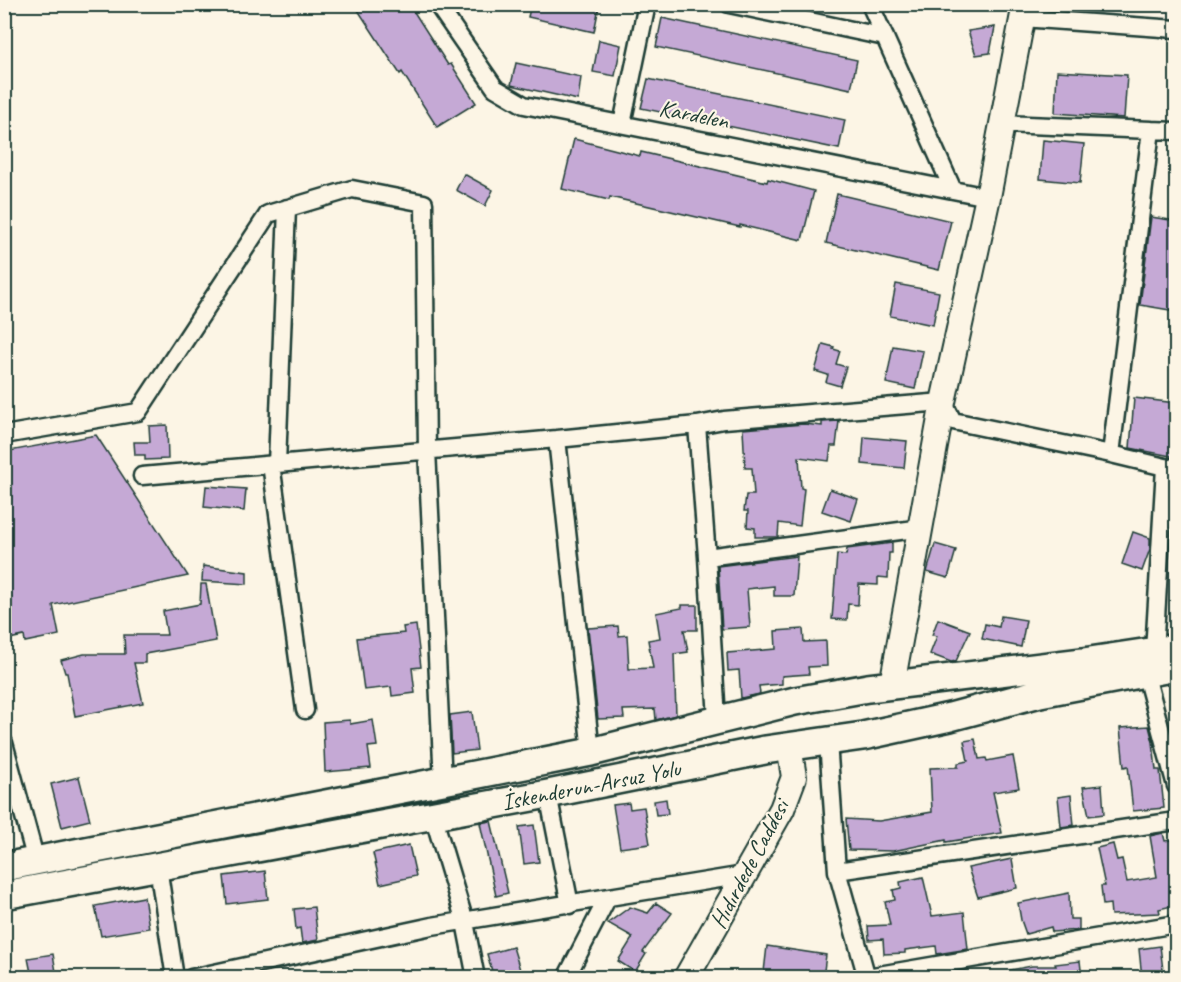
<svg xmlns="http://www.w3.org/2000/svg" width="1181" height="982" viewBox="0 0 1181 982" font-family="Caveat,sans-serif">
	<style>
		.building { fill: #c5a9d5; stroke: #1f3d34; stroke-width: 1.5 }
		.lines { fill: none; stroke-linecap: round; stroke-linejoin: round }
		.street-casing { stroke: #1f3d34; stroke-width: 21 }
		.secondary-casing { stroke: #1f3d34; stroke-width: 28 }
		.primary-casing { stroke: #1f3d34; stroke-width: 32 }
		.street { stroke: #fcf5e5; stroke-width: 16 }
		.secondary { stroke: #fcf5e5; stroke-width: 24 }
		.primary { stroke: #fcf5e5; stroke-width: 27 }
		.labels { text-anchor: middle; stroke-width: 4.5; stroke-linejoin: round; paint-order: stroke }
		.street-label { font-size: 24px; fill: #1f3d34; stroke: #fcf5e5 }
	</style>
	<rect width="100%" height="100%" fill="#fcf5e5"/>
	<filter id="ink" filterUnits="userSpaceOnUse"><feTurbulence type="fractalNoise" baseFrequency=".0167" numOctaves="2"/><feDisplacementMap in="SourceGraphic" scale="12" xChannelSelector="R" yChannelSelector="G"/><feConvolveMatrix kernelMatrix="1 2 1 2 8 2 1 2 1" color-interpolation-filters="sRGB"/></filter>
	<g filter="url(#ink)">
		<path class="building" d="M 354,4 L 409,4 L 448,65 L 451,64 L 476,103 L 437,127 L 402,72 L 400,74 Z
			M 531,4 L 588,4 L 599,7 L 594,32 L 528,17 Z
			M 662,18 L 857,60 L 851,89 L 656,47 Z
			M 995,27 L 990,53 L 976,55 L 968,31 Z
			M 599,40 L 621,45 L 615,76 L 593,72 Z
			M 516,63 L 581,77 L 578,100 L 511,85 Z
			M 1057,71 L 1127,75 L 1124,118 L 1055,113 Z
			M 648,79 L 845,120 L 839,149 L 641,108 Z
			M 574,139 L 640,156 L 641,152 L 767,182 L 768,179 L 814,191 L 802,240 L 740,225 L 740,227 L 610,197 L 609,200 L 562,189 Z
			M 1043,140 L 1084,144 L 1080,183 L 1040,179 Z
			M 464,174 L 493,190 L 485,206 L 456,190 Z
			M 837,194 L 951,221 L 939,270 L 826,243 Z
			M 1151,217 L 1176,221 L 1176,311 L 1140,305 Z
			M 896,284 L 939,292 L 933,325 L 890,316 Z
			M 823,344 L 834,347 L 833,349 L 840,351 L 836,364 L 846,367 L 840,386 L 826,382 L 828,375 L 815,371 Z
			M 893,346 L 923,351 L 915,389 L 886,383 Z
			M 1134,398 L 1176,403 L 1176,457 L 1130,448 Z
			M 839,421 L 836,446 L 831,446 L 829,461 L 799,457 L 801,488 L 804,489 L 800,526 L 779,523 L 778,537 L 755,537 L 755,528 L 747,527 L 748,511 L 744,511 L 746,495 L 754,495 L 752,468 L 745,468 L 743,429 L 804,424 L 822,426 L 822,422 Z
			M 167,425 L 168,459 L 145,460 L 145,455 L 135,455 L 134,442 L 150,442 L 149,426 Z
			M 96,435 L 188,576 L 53,605 L 59,635 L 25,642 L 24,636 L 4,640 L 4,452 Z
			M 864,437 L 907,441 L 904,468 L 862,464 Z
			M 206,486 L 246,489 L 244,511 L 204,507 Z
			M 830,489 L 858,499 L 851,521 L 822,511 Z
			M 1133,532 L 1150,538 L 1150,549 L 1142,571 L 1122,564 Z
			M 892,543 L 892,553 L 889,553 L 888,578 L 878,577 L 878,585 L 859,584 L 858,605 L 848,604 L 847,620 L 832,619 L 837,554 L 846,555 L 847,549 Z
			M 935,544 L 956,550 L 948,578 L 927,572 Z
			M 797,556 L 794,596 L 774,596 L 774,586 L 747,589 L 750,627 L 722,629 L 718,566 Z
			M 203,566 L 247,572 L 247,584 L 202,581 Z
			M 201,584 L 206,584 L 216,641 L 145,654 L 145,663 L 134,663 L 143,703 L 75,716 L 67,673 L 65,673 L 61,660 L 84,654 L 125,654 L 124,635 L 167,635 L 163,611 L 200,604 Z
			M 682,605 L 697,605 L 697,630 L 684,630 L 688,652 L 674,654 L 676,715 L 656,720 L 655,709 L 623,710 L 624,718 L 598,719 L 588,628 L 618,626 L 619,636 L 627,635 L 629,669 L 653,668 L 648,640 L 660,638 L 656,613 L 682,608 Z
			M 1001,616 L 1026,620 L 1021,647 L 982,639 L 985,624 L 999,627 Z
			M 938,619 L 970,631 L 956,661 L 951,662 L 930,654 L 937,636 L 932,635 Z
			M 416,625 L 421,667 L 412,668 L 415,693 L 392,696 L 391,687 L 364,690 L 357,638 L 404,633 L 403,627 Z
			M 803,629 L 804,642 L 826,641 L 827,666 L 808,667 L 809,674 L 782,676 L 782,684 L 759,686 L 760,694 L 741,698 L 739,670 L 728,671 L 727,653 L 776,649 L 775,631 Z
			M 472,712 L 477,750 L 452,753 L 450,715 Z
			M 350,720 L 350,724 L 373,720 L 377,746 L 368,747 L 371,768 L 325,772 L 323,722 Z
			M 1149,726 L 1153,742 L 1156,770 L 1160,770 L 1164,808 L 1133,811 L 1128,766 L 1124,767 L 1120,728 Z
			M 975,739 L 979,759 L 986,758 L 987,761 L 1013,756 L 1019,788 L 993,792 L 1002,833 L 946,842 L 946,840 L 893,851 L 849,850 L 846,819 L 879,821 L 932,812 L 930,768 L 958,767 L 958,763 L 968,761 L 964,741 Z
			M 79,777 L 90,820 L 62,827 L 51,784 Z
			M 1102,785 L 1104,814 L 1089,816 L 1083,787 Z
			M 1071,795 L 1074,825 L 1061,827 L 1058,797 Z
			M 666,799 L 668,814 L 656,815 L 654,801 Z
			M 629,803 L 630,809 L 644,807 L 650,844 L 620,848 L 613,805 Z
			M 491,821 L 508,893 L 496,896 L 480,823 Z
			M 534,825 L 539,862 L 524,864 L 519,827 Z
			M 1163,833 L 1165,841 L 1176,839 L 1176,905 L 1159,909 L 1160,913 L 1111,915 L 1110,904 L 1103,905 L 1101,886 L 1105,886 L 1097,848 L 1113,844 L 1117,860 L 1122,859 L 1127,882 L 1157,877 L 1150,836 Z
			M 409,845 L 416,876 L 380,884 L 373,853 Z
			M 1012,859 L 1017,888 L 978,897 L 968,868 Z
			M 265,871 L 268,899 L 227,904 L 224,876 Z
			M 923,877 L 932,916 L 964,912 L 968,949 L 937,954 L 936,946 L 905,950 L 905,953 L 884,954 L 883,939 L 869,940 L 868,926 L 890,925 L 885,902 L 895,900 L 893,890 L 901,888 L 900,882 Z
			M 1069,893 L 1070,919 L 1079,919 L 1079,930 L 1052,932 L 1051,927 L 1026,934 L 1021,920 L 1018,903 Z
			M 144,897 L 149,928 L 101,936 L 95,906 Z
			M 656,903 L 672,913 L 643,952 L 646,954 L 635,972 L 618,961 L 633,937 L 608,923 L 630,907 L 648,913 Z
			M 314,907 L 318,940 L 302,943 L 300,928 L 296,929 L 294,909 Z
			M 767,946 L 826,955 L 823,978 L 800,978 L 764,972 Z
			M 1160,946 L 1164,978 L 1142,978 L 1139,949 Z
			M 513,947 L 521,973 L 505,978 L 494,978 L 487,954 Z
			M 53,954 L 57,978 L 32,978 L 28,958 Z
			M 1080,961 L 1082,978 L 1011,978 L 1010,970 L 1032,966 L 1056,966 L 1055,964 Z"/>
		<g class="lines">
			<defs>
				<path id="street" d="M 437,4 L 495,88 L 524,105 L 988,197
					M 729,4 L 885,37
					M 870,4 L 953,190
					M 1022,18 L 1176,29
					M 622,124 L 647,4
					M 1003,124 L 1176,131
					M 697,425 L 707,557 L 717,719
					M 4,435 L 138,412 L 268,214 L 352,189 L 424,203 L 427,450 L 443,782
					M 557,439 L 591,752
					M 1111,454 L 1151,130
					M 271,464 L 305,710
					M 277,464 L 287,208
					M 142,476 L 557,439 L 697,425 L 724,420 L 943,402 L 953,421 L 1111,454 L 1165,467 L 1176,468
					M 707,557 L 922,528
					M 1154,652 L 1165,467
					M 1145,672 L 1176,786
					M 828,741 L 837,871 L 867,978
					M 4,743 L 36,861
					M 548,794 L 570,905
					M 433,815 L 465,922 L 476,978
					M 158,867 L 175,978
					M 837,871 L 1176,821
					M 867,977 L 1176,924
					M 191,978 L 432,926 L 744,875
					M 566,978 L 607,899"/>
				<path id="secondary" d="M 892,685 L 943,402 L 988,197 L 1025,4
					M 686,978 L 782,809 L 794,777 L 789,746"/>
				<path id="primary" d="M 4,867 L 591,752 L 795,701 L 868,688 L 1083,662 L 1176,648
					M 4,895 L 548,794 L 765,750 L 863,736 L 950,717 L 1040,693 L 1176,667"/>
			</defs>
			<use href="#street" class="street-casing"/>
			<use href="#secondary" class="secondary-casing"/>
			<use href="#primary" class="primary-casing"/>
			<use href="#street" class="street"/>
			<use href="#secondary" class="secondary"/>
			<use href="#primary" class="primary"/>
		</g>
	</g>
	<g class="labels">
		<g class="street-label">
			<text transform="translate(694 114) rotate(11)" y="8">Kardelen</text>
			<text transform="translate(591 785) rotate(-11)" y="8">İskenderun-Arsuz Yolu</text>
			<text transform="translate(749 864) rotate(-62)" y="8">Hıdırdede Caddesi</text>
		</g>
	</g>
	<rect width="1181" height="982" fill="none" stroke="#fcf5e5" stroke-width="24"/>
	<rect x="12" y="12" width="1157" height="958" fill="none" stroke="#1f3d34" stroke-width="2" filter="url(#ink)"/>
</svg>
